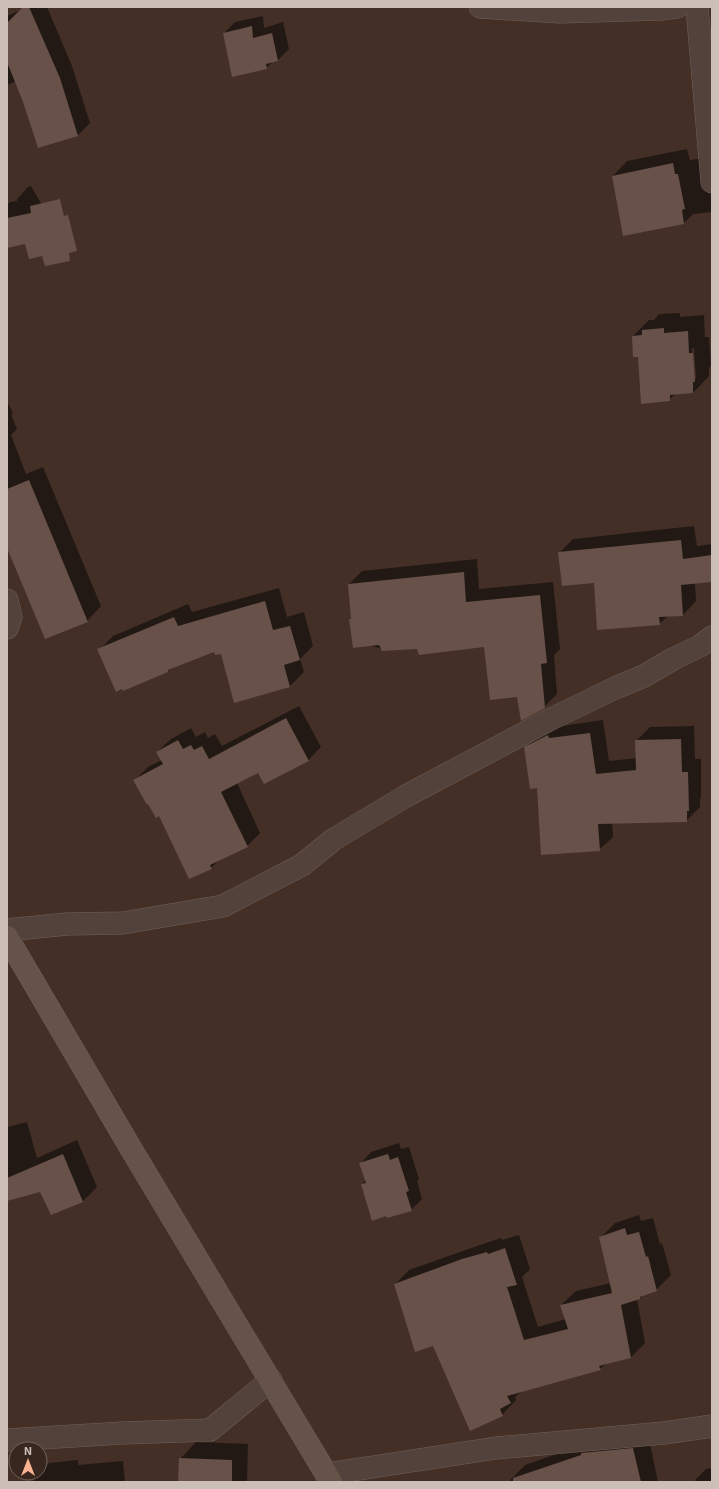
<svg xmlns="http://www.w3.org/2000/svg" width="719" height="1489" viewBox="0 0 719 1489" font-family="'Exo 2',sans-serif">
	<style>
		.shadow { fill: #0007; fill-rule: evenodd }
		.building { fill: #675148 }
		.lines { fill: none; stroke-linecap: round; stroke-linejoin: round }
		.minor-casing { stroke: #706059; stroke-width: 23 }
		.secondary-casing { stroke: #706059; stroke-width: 23 }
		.minor { stroke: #52423b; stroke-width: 22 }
		.secondary { stroke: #655349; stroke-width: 22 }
	</style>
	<rect width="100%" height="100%" fill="#432f26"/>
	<path class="shadow" d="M 25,7 L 47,7 L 72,66 L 90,123 L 78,135 L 18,81 L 7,85 L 7,16 L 21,10 Z
		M 263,16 L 264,28 L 283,22 L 289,49 L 277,61 L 273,62 L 266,68 L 224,33 L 235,22 Z
		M 687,149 L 690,160 L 712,157 L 712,212 L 693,214 L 684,223 L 624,234 L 613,176 L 627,161 Z
		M 31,186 L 63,241 L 26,243 L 7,247 L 7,205 L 10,202 L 17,201 L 17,199 L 28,187 Z
		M 680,313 L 680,317 L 704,315 L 705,337 L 709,337 L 711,365 L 709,368 L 709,376 L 693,393 L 676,393 L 669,400 L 639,356 L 633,336 L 649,320 L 654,320 L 659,314 ZM 692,348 L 694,348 L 696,379 L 694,379 Z
		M 7,401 L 13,413 L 11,414 L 17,429 L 11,435 L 26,474 L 43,467 L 101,606 L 87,621 L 7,545 Z
		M 694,526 L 697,546 L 712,544 L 712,581 L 695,583 L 696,601 L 683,615 L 668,616 L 659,624 L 595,582 L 559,553 L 573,539 Z
		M 477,559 L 479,589 L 553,582 L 560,649 L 554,655 L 557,694 L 544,707 L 518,696 L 485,646 L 418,648 L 387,650 L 368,645 L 351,619 L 352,617 L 349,584 L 362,571 Z
		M 279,588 L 287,617 L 304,612 L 313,646 L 300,659 L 304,672 L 290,686 L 235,701 L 222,653 L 214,651 L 172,667 L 168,671 L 99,650 L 113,636 L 188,604 L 192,612 Z
		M 299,706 L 321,747 L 308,760 L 259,772 L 237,783 L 260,833 L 247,846 L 220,859 L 211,868 L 159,815 L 134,781 L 148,767 L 162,760 L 157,752 L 171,739 L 191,728 L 196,737 L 205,732 L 208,738 L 215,734 L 222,746 Z
		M 603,720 L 609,761 L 637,758 L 636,741 L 650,727 L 694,726 L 695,759 L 701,759 L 701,797 L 700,799 L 700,807 L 686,821 L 612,823 L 613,837 L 599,850 L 538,787 L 525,748 L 539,734 L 562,726 Z
		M 27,1122 L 37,1158 L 77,1140 L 97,1187 L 83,1201 L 51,1214 L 41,1191 L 7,1200 L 7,1127 Z
		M 399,1143 L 401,1149 L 409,1147 L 419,1179 L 417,1181 L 422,1199 L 411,1210 L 362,1184 L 366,1180 L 360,1164 L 371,1152 Z
		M 639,1215 L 641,1221 L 653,1218 L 660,1244 L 662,1243 L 671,1275 L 656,1290 L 645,1294 L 640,1298 L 637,1299 L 645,1343 L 631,1357 L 607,1363 L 600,1369 L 522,1391 L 515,1397 L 516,1400 L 502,1415 L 433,1345 L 395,1284 L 409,1270 L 477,1246 L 501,1238 L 502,1240 L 519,1235 L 530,1269 L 522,1277 L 538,1327 L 566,1319 L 561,1305 L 576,1291 L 611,1283 L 600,1238 L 615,1223 Z
		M 648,1434 L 658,1482 L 511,1482 L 510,1480 L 525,1465 L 594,1441 Z
		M 196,1442 L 248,1444 L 247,1482 L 179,1482 L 180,1459 Z
		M 78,1460 L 78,1465 L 123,1461 L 125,1482 L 33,1482 L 33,1479 L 49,1463 Z
		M 712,1468 L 712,1482 L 696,1482 L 695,1480 L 706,1469 Z"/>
	<path class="building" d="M 23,7 L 29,7 L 60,78 L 78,136 L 38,148 L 23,102 L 7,62 L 7,23 Z
		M 252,26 L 253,38 L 272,33 L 278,61 L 266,64 L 267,69 L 232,77 L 223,33 Z
		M 673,163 L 675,174 L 678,174 L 685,209 L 682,210 L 684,224 L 623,236 L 612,176 Z
		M 60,199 L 64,216 L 68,215 L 77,251 L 69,253 L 70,261 L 45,266 L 42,256 L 29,259 L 25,244 L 7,248 L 7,218 L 31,213 L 30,206 Z
		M 664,328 L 664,333 L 688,331 L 689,353 L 693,353 L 695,382 L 693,382 L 693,393 L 670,395 L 670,401 L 641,404 L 638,357 L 633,357 L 632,336 L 642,335 L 642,330 Z
		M 29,480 L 88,622 L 45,639 L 7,548 L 7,489 Z
		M 681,540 L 683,559 L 712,555 L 712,582 L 681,585 L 683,616 L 659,617 L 660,625 L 597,630 L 594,583 L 562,586 L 558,552 Z
		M 464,572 L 466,602 L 540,595 L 547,663 L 541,664 L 545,708 L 521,721 L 517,697 L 490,700 L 484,647 L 419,655 L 417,649 L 382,651 L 379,645 L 353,648 L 349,619 L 351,619 L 348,584 Z
		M 265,601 L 273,630 L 290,626 L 300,660 L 284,665 L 290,687 L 234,703 L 221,654 L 215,655 L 214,652 L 168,670 L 168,672 L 123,691 L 122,689 L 116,692 L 97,649 L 174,617 L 178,626 Z
		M 286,718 L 309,761 L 264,784 L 258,773 L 221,792 L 248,847 L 210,865 L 212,869 L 189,879 L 159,816 L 156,818 L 148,804 L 147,805 L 133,780 L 163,764 L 156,752 L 178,740 L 183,749 L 191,745 L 194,750 L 202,746 L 209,759 Z
		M 590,733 L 596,774 L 636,770 L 635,740 L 681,739 L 682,772 L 688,772 L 689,811 L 687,811 L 687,822 L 598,824 L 600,851 L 541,855 L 537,788 L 530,789 L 524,747 L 548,735 L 549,738 Z
		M 63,1154 L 83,1202 L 51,1215 L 40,1192 L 7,1201 L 7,1178 Z
		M 388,1154 L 390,1160 L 398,1157 L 409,1191 L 406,1192 L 412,1211 L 387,1218 L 386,1216 L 372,1221 L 361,1184 L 366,1183 L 359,1163 Z
		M 625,1228 L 627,1235 L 639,1232 L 646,1257 L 648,1256 L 657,1291 L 640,1297 L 640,1299 L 621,1305 L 631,1358 L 599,1366 L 601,1370 L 507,1396 L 511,1403 L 500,1409 L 503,1416 L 470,1431 L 433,1346 L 415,1352 L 394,1284 L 462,1259 L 487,1252 L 488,1254 L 505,1248 L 517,1285 L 507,1287 L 524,1340 L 568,1329 L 560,1305 L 612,1293 L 599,1237 Z
		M 633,1448 L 641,1482 L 513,1482 L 513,1478 L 581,1455 L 581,1453 Z
		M 179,1458 L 232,1460 L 232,1482 L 178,1482 Z"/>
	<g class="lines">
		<defs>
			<path id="minor" d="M 480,7 L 560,12 L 661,9 L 677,7
				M 697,7 L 712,182
				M 7,600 L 11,617 L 7,628
				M 7,930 L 67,924 L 123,923 L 223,906 L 302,865 L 334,839 L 406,796 L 549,720 L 615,688 L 644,676 L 673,659 L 700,646 L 712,637
				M 7,1440 L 123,1433 L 210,1430 L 271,1380
				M 327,1474 L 496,1448 L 664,1433 L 712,1426"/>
			<path id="secondary" d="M 7,937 L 130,1147 L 331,1482"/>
		</defs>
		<use href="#minor" class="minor-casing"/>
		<use href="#secondary" class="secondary-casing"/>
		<use href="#minor" class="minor"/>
		<use href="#secondary" class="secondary"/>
	</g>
	<rect width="719" height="1489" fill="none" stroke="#ccbfb8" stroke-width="16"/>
	<g transform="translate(28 1461)"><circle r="19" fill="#38271f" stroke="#73645c"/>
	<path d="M0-3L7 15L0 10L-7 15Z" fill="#f9b390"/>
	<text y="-6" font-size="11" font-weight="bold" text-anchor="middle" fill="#ccbfb8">N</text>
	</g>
</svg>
